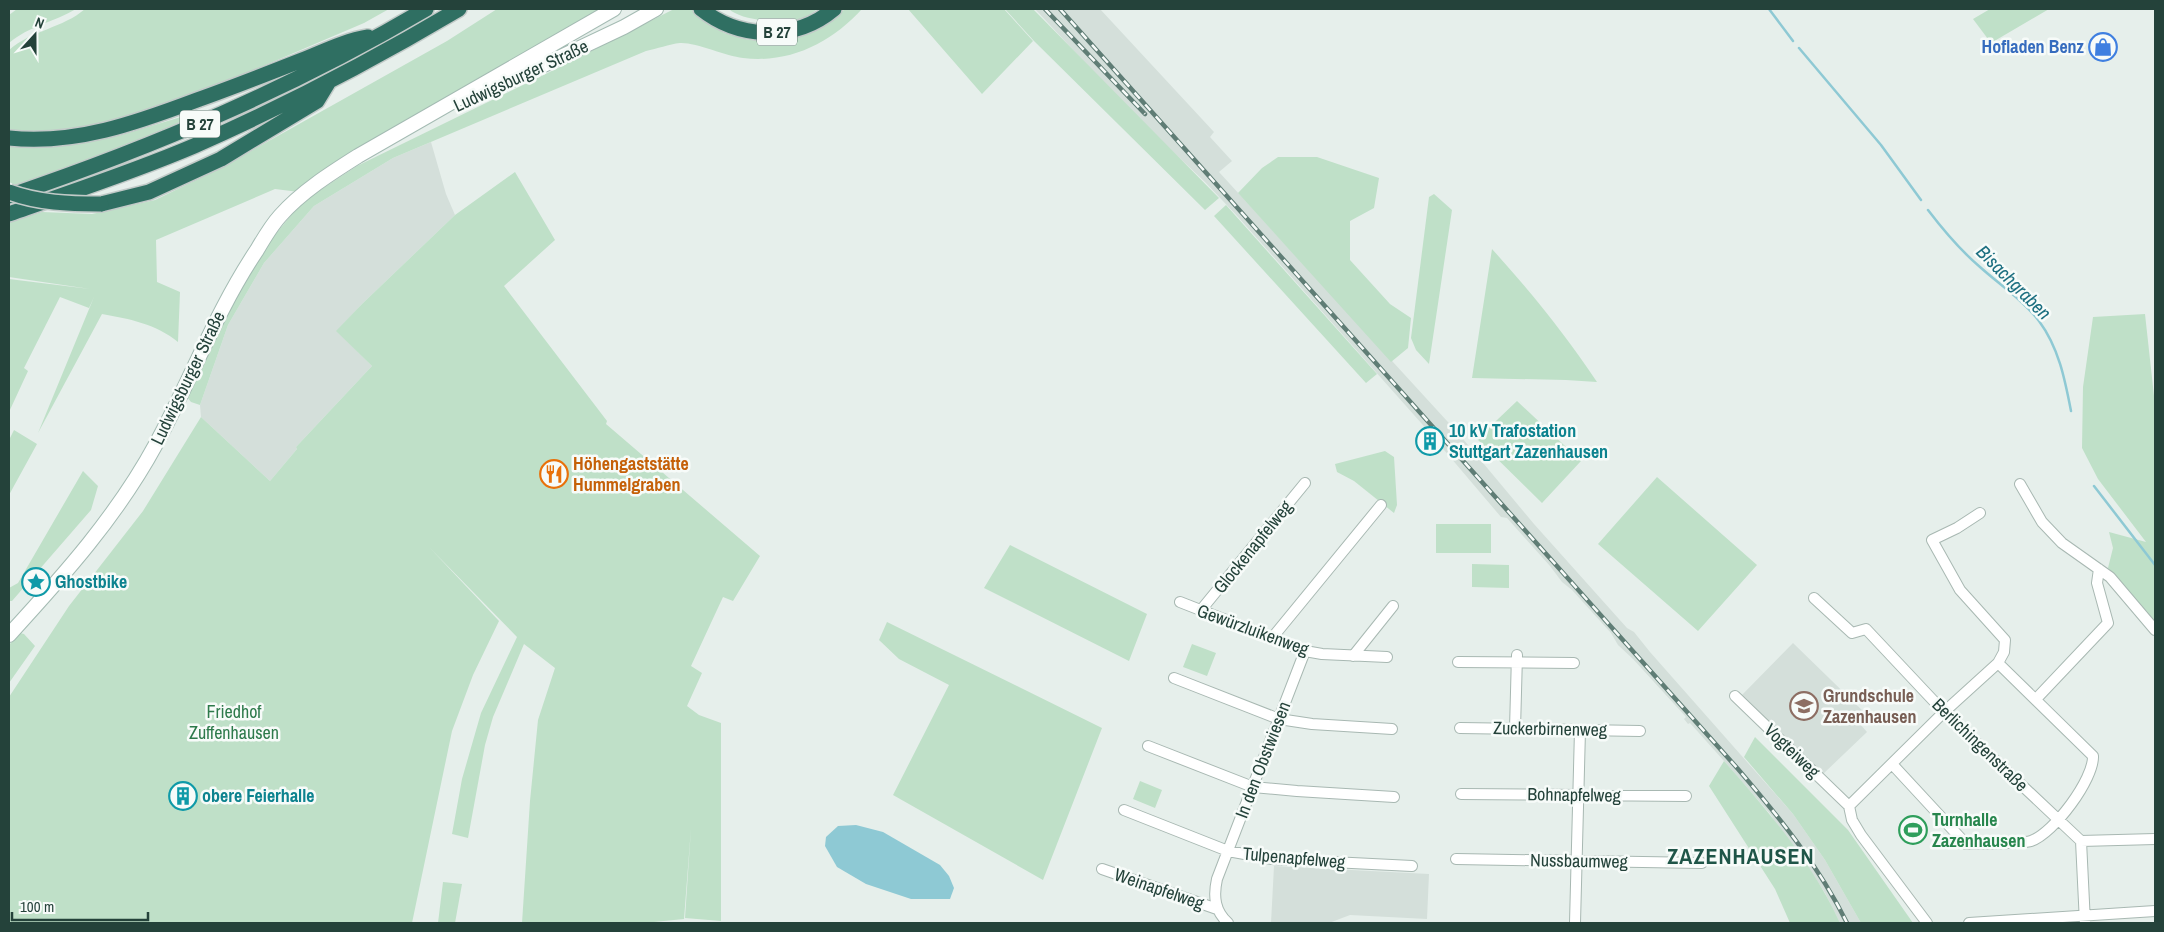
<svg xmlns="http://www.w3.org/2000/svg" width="2164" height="932" viewBox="0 0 2164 932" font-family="'Archivo Narrow',sans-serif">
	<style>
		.built { fill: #d4dfda }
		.green { fill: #bfe0c8 }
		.water { fill: #8ec9d4 }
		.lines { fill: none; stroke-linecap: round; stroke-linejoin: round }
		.stream { stroke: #8ec9d4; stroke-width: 2.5 }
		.street-casing { stroke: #a8b8b2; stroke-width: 12 }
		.secondary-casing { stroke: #a4bbb3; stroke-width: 16 }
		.highway-casing { stroke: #c2cac8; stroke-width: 18 }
		.street { stroke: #fff; stroke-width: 10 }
		.secondary { stroke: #fff; stroke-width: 14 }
		.highway { stroke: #2f6f62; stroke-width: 15 }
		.rail-casing { stroke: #5f7d75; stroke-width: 4.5 }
		.rail { stroke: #f7fbf9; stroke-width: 2.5; stroke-dasharray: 8; stroke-linecap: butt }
		.highway-bridge-casing { stroke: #c2cac8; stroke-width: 18; stroke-linecap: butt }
		.highway-bridge { stroke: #2f6f62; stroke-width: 15 }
		.labels { text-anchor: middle; stroke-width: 5; stroke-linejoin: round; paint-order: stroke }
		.shield { fill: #f7fbf9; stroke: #637a73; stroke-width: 1 }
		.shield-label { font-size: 16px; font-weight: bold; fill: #24423a }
		.shop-label { font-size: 18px; font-weight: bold; fill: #366cbe; stroke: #f7fbf9; text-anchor: end }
		.street-label { font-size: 18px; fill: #24423a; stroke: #f7fbf9 }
		.culture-label { font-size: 18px; font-weight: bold; fill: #0d838f; stroke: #f7fbf9; text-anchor: start }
		.food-label { font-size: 18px; font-weight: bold; fill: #c56008; stroke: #f7fbf9; text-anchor: start }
		.education-label { font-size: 18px; font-weight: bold; fill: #785e54; stroke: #f7fbf9; text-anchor: start }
		.park-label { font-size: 18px; fill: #2d7a4b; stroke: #f7fbf9 }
		.leisure-label { font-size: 18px; font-weight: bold; fill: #27864d; stroke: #f7fbf9; text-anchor: start }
		.water-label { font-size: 19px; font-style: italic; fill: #1c6f80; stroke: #f7fbf9 }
		.district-label { font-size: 22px; font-weight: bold; letter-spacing: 1px; fill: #1f5548; stroke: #f7fbf9 }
	</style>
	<rect width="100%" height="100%" fill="#e6efeb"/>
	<path class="built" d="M 1035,9 L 1100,9 L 1214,132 L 1210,137 L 1232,161 L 1219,172 L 1458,433 L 1534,524 L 1627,628 L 1634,632 L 1650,652 L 1793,814 L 1825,860 L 1861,923 L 1840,923 L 1825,893 L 1797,850 L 1778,828 L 1771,815 L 1724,761 L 1690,723 L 1688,724 L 1684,719 L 1686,717 L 1633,659 L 1618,645 L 1611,633 L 1572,590 L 1562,582 L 1550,566 L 1507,518 L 1501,517 L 1422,424 L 1239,218 L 1205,182 L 1131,112 Z
		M 431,142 L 446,194 L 455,215 L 362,304 L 337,331 L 372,366 L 296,447 L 297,449 L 270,481 L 201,417 L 200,405 L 228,325 L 264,263 L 314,206 L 393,158 Z
		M 1793,643 L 1867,715 L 1859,723 L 1867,732 L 1822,775 L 1741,696 Z
		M 1274,866 L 1429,874 L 1427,919 L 1350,915 L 1329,923 L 1271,923 Z"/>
	<path class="green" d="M 17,9 L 76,9 C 54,22 29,26 9,43 L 9,15 Z
		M 85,9 L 389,9 L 364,23 L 247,73 L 125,119 L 92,127 L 47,133 L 9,132 L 9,50 C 32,30 63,28 85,9 Z
		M 497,9 L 605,9 L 299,192 L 275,189 L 156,240 L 157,282 L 180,292 L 178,342 C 156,324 130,319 102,314 L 38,433 L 94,297 L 89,308 L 60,297 L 24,368 L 28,371 L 9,412 L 9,279 L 90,289 L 9,277 L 9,222 L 42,212 L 92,214 L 155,200 L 219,169 L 447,41 Z
		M 674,9 L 691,9 L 724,33 L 749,40 L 774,41 L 819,29 L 845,9 L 862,9 C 832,42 790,64 743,58 C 726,56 695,42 680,43 C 669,44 657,49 646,51 L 393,158 L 314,206 L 264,263 L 228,325 L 200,405 L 191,402 L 186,396 L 229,303 L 269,242 L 302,202 L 357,166 L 562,66 Z
		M 729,9 L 818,9 C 813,12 807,17 801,19 C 785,24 741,21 729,9 Z
		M 908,9 L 1004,9 L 1033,41 L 982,94 Z
		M 1005,9 L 1033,9 L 1219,198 L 1205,210 L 1034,41 Z
		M 1990,9 L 2049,9 L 1991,43 L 1973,19 Z
		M 204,110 L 124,150 L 22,188 L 9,182 L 9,144 L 49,144 L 118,136 Z
		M 1278,157 L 1317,157 L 1379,178 L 1374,208 L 1350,221 L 1350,260 L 1390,304 L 1411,318 L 1408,348 L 1391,362 L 1238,193 L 1262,168 Z
		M 515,172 L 555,240 L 504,286 L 607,421 L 606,424 L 760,556 L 733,601 L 723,597 L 691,666 L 702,673 L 687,706 L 699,715 L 721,723 L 721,921 L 685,918 L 691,828 L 684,919 L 644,923 L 522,923 L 530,801 L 538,720 L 555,668 L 524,644 L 493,717 L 485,745 L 468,838 L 452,834 L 462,779 L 481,713 L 517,637 L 429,547 L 499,621 L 473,675 L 452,731 L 412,923 L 9,923 L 9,697 L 69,606 L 143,511 L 201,417 L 270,481 L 297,449 L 296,447 L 372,366 L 336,331 L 362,304 L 455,215 Z
		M 1434,194 L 1452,210 L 1429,364 L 1416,350 L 1411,338 L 1429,197 Z
		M 1226,205 L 1377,374 L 1366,383 L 1214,216 Z
		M 1492,249 C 1531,292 1565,334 1597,382 L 1566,380 L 1472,378 Z
		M 2145,314 L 2155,405 L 2155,622 L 2108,568 L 2113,548 L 2109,532 L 2146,542 L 2098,479 L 2082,448 L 2083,387 L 2093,317 Z
		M 1517,401 L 1581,461 L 1542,503 L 1477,439 Z
		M 14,430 L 37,444 L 9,495 L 9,440 Z
		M 1385,451 L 1394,457 L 1397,505 L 1394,513 L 1354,481 L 1337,472 L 1335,464 Z
		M 83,471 L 98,486 L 91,510 L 12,601 L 9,601 L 9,588 L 18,583 Z
		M 1657,477 L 1757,565 L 1698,631 L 1598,544 Z
		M 1436,524 L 1491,524 L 1491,553 L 1436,553 Z
		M 1010,545 L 1147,614 L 1129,661 L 984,588 Z
		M 1472,564 L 1509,565 L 1509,588 L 1472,587 Z
		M 887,622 L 1102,728 L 1043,880 L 893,795 L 949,685 L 899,659 L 879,640 Z
		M 20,633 L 24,634 L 35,646 L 9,683 L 9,645 Z
		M 1192,644 L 1216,653 L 1207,676 L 1183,667 Z
		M 1755,737 L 1848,830 L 1913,923 L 1861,923 L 1825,860 L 1793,814 L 1744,757 Z
		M 1724,761 C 1768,811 1812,862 1840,923 L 1790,923 L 1775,889 L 1709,786 Z
		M 1140,781 L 1162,790 L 1155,808 L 1133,799 Z
		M 443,882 L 462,884 L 455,923 L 438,923 Z"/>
	<path class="water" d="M 856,825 L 883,832 L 940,865 L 949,876 L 954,888 L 950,899 L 911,899 L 866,884 L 837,867 L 825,846 L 826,837 L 838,826 Z"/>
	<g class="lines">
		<path class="stream" d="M 1769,9 L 1793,41
			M 1799,48 L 1881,145 L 1921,200
			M 1928,210 C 1944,231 1960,250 1980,267 C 2000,285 2023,300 2039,321 C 2059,348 2065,380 2071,411
			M 2094,486 L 2155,565"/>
		<defs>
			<path id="street" d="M 2020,484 L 2042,522 L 2062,543 L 2110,577 L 2155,630
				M 1814,598 L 1852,633 L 1866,629 L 1944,712 L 2081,841 L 2155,839
				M 1180,602 L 1305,651 L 1322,654 L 1387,657
				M 1201,610 L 1305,483
				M 1272,638 L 1381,505
				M 1353,656 L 1393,606
				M 1458,662 L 1574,663
				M 1174,678 L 1279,719 L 1312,724 L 1392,729
				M 1735,696 L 1849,806
				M 2036,699 L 2108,623 L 2097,583 L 2099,569
				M 1460,728 L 1640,731
				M 1515,729 L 1517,655
				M 1148,746 L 1253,787 L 1297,791 L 1394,797
				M 1892,764 L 1966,844 C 1979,843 2022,844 2031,841 C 2054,833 2094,779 2093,756 L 1998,663
				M 1461,794 L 1686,796
				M 1849,806 L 1944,712 L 1998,663 L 2004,652 L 2005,640 L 1960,590 L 1932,540 L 1957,528 L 1980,513
				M 1849,806 L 1852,820 L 1861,835 L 1927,923
				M 1124,810 L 1228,851 L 1272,859 L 1412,866
				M 2081,841 L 2085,923
				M 1456,859 L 1702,863
				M 1102,869 L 1217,909
				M 1228,923 C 1215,911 1213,897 1217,879 L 1305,651
				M 1575,923 L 1580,730
				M 1969,923 L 2155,911"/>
			<path id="secondary" d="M 489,91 L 624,27 L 656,9
				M 9,635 C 64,575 117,516 156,444 C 191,380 216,311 257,250 C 264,238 271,226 280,216 C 301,192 331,173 358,156 L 614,9"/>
			<path id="highway" d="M 701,9 C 740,40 796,41 834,9
				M 9,138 C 75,145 136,123 197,100 C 231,88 264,75 297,62 C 321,53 343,41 368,37
				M 9,196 C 156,146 292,88 426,9
				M 101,204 L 149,192 L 221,159 L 317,101 L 328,83
				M 9,214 C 71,192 133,172 194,146 C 285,106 373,60 459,9"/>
		</defs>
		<use href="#street" class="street-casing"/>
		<use href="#secondary" class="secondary-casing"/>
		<use href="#highway" class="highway-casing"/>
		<use href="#street" class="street"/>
		<use href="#secondary" class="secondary"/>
		<use href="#highway" class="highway"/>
		<defs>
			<path id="rail" d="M 1045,9 L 1145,114
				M 1060,9 L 1738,769 C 1779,817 1819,866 1847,923"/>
		</defs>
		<use href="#rail" class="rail-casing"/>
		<use href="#rail" class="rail"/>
		<defs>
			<path id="highway-bridge" d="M 9,192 C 39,203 69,204 101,204"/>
		</defs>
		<use href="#highway-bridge" class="highway-bridge-casing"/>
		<use href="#highway-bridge" class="highway-bridge"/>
	</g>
	<defs>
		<symbol id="shop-ring" viewBox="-11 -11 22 22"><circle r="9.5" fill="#f7fbf9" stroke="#3f7fe0" stroke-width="1.5"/><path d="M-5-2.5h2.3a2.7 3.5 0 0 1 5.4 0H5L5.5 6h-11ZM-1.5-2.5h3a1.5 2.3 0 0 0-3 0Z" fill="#3f7fe0"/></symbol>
		<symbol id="building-ring" viewBox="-11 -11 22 22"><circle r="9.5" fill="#f7fbf9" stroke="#0f9aa8" stroke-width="1.5"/><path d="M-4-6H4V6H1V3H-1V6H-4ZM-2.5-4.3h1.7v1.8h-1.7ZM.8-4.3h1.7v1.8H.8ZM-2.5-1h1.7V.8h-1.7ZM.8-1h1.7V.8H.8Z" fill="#0f9aa8"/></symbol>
		<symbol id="restaurant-ring" viewBox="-11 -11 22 22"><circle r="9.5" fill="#f7fbf9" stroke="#e8710a" stroke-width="1.5"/><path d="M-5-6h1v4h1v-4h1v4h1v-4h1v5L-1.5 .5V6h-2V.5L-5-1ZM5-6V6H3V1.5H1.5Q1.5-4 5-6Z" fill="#e8710a"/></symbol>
		<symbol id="sight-ring" viewBox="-11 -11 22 22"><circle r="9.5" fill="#f7fbf9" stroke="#0f9aa8" stroke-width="1.5"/><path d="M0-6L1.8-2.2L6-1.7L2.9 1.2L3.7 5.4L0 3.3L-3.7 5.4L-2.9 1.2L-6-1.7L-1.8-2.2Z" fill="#0f9aa8"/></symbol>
		<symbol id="school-ring" viewBox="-11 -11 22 22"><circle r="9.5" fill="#f7fbf9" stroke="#8d6e63" stroke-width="1.5"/><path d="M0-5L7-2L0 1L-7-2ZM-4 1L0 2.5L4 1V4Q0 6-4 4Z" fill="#8d6e63"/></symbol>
		<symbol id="stadium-ring" viewBox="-11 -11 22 22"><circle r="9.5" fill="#f7fbf9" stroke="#2e9e5b" stroke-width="1.5"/><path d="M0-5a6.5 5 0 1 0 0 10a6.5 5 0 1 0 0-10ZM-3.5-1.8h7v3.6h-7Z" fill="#2e9e5b"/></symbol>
	</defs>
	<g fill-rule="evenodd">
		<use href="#shop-ring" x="2087" y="31" width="32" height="32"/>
		<use href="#building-ring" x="1414" y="425" width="32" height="32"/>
		<use href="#restaurant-ring" x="538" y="458" width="32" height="32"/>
		<use href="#sight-ring" x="20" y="566" width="32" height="32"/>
		<use href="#school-ring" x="1788" y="690" width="32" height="32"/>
		<use href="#building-ring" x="167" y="780" width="32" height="32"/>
		<use href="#stadium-ring" x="1897" y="814" width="32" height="32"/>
	</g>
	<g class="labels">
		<g class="shield">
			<rect x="757" y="18.5" width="40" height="27" rx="4"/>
			<rect x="180" y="110.5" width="40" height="27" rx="4"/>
		</g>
		<g class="shield-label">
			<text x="777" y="38">B 27</text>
			<text x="200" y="130">B 27</text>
		</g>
		<g class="shop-label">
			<text x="2084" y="53">Hofladen Benz</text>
		</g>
		<g class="street-label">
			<text transform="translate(521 76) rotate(-25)" y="6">Ludwigsburger Straße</text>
			<text transform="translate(188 378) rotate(-64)" y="6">Ludwigsburger Straße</text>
			<text transform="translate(1253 547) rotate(-51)" y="6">Glockenapfelweg</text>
			<text transform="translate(1253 630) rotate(20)" y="6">Gewürzluikenweg</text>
			<text transform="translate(1550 729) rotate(1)" y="6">Zuckerbirnenweg</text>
			<text transform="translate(1980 745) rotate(44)" y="6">Berlichingenstraße</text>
			<text transform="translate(1792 751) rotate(44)" y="6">Vogteiweg</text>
			<text transform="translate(1263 760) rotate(-69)" y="6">In den Obstwiesen</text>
			<text transform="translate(1574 795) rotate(1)" y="6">Bohnapfelweg</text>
			<text transform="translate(1294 858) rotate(5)" y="6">Tulpenapfelweg</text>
			<text transform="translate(1579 861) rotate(1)" y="6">Nussbaumweg</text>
			<text transform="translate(1159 889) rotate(19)" y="6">Weinapfelweg</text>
		</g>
		<g class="culture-label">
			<text x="1449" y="437">10 kV Trafostation<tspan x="1449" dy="21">Stuttgart Zazenhausen</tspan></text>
			<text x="55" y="588">Ghostbike</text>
			<text x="202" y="802">obere Feierhalle</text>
		</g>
		<g class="food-label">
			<text x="573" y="470">Höhengaststätte<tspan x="573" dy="21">Hummelgraben</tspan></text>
		</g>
		<g class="education-label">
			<text x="1823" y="702">Grundschule<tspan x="1823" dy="21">Zazenhausen</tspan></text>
		</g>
		<g class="park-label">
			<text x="234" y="718">Friedhof<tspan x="234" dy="21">Zuffenhausen</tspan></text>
		</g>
		<g class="leisure-label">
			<text x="1932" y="826">Turnhalle<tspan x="1932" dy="21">Zazenhausen</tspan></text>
		</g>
		<g class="water-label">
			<text transform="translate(2014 282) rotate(45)" y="7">Bisachgraben</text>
		</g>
		<g class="district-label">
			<text x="1741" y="864">ZAZENHAUSEN</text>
		</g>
	</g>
	<rect width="2164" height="932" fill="none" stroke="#24423a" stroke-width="20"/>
	<g transform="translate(35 35) rotate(21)" stroke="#f7fbf9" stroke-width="4" paint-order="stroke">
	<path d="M0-4L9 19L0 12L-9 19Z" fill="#24423a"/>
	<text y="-8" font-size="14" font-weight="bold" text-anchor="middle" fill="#24423a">N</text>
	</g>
	<path d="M12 912v8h136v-8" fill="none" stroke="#24423a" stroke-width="2.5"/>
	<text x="20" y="912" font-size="15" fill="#24423a" stroke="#f7fbf9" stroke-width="4" paint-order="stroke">100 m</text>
</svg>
